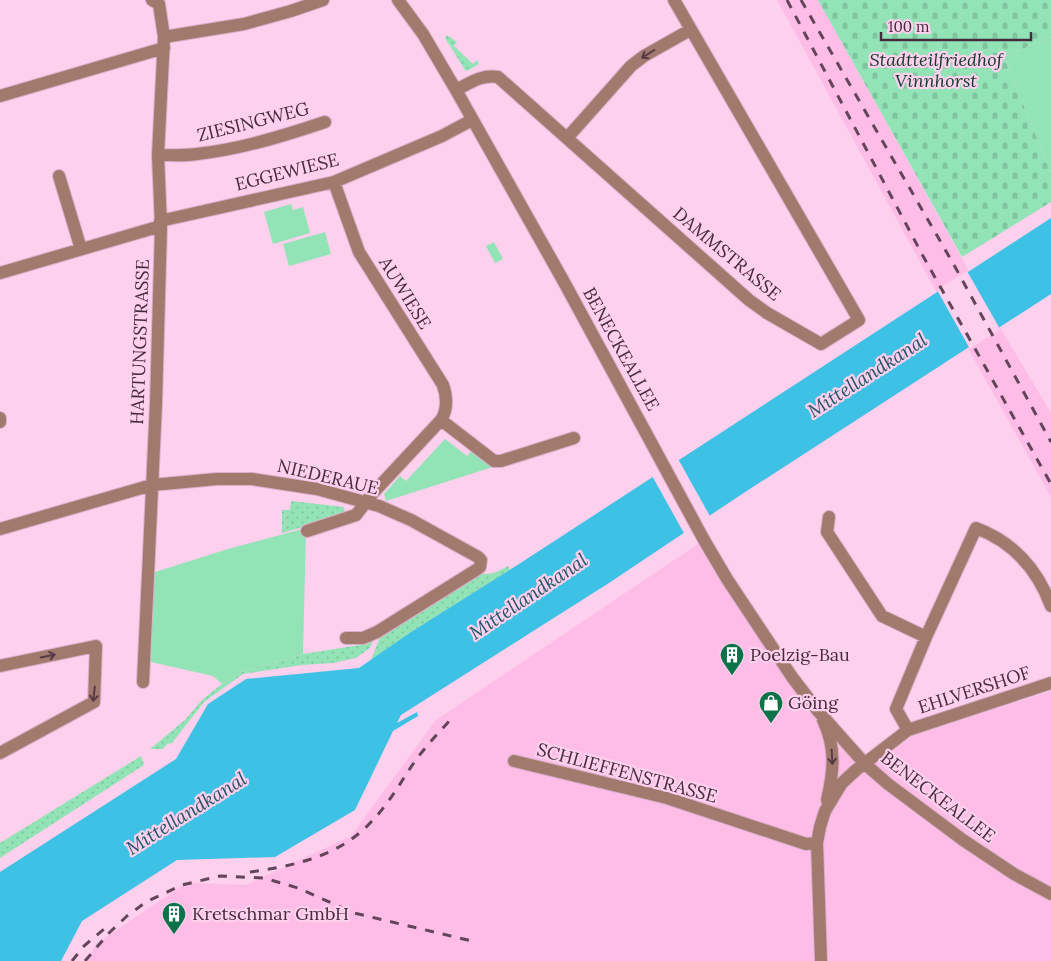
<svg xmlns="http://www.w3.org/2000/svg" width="1051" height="961" viewBox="0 0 1051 961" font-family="Lora,serif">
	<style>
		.built { fill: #fdbde7 }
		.grass { fill: url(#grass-dots) }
		.cemetery { fill: url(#cemetery-stones) }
		.green { fill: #92e4b7 }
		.water { fill: #3dc1e4 }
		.pier { fill: #fdd0ed }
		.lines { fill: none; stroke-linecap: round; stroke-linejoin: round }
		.minor-casing { stroke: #d8afca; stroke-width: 14 }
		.minor { stroke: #a27a6d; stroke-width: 12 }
		.rail { stroke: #634559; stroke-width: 3; stroke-dasharray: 9 9; stroke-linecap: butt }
		.oneway { stroke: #583a47 }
		.labels { text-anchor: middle; stroke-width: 4.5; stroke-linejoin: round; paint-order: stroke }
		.park-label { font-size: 18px; font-style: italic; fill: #103b27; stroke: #fdd0ed }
		.street-label { font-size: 18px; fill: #462a3d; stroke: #fdd0ed }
		.poi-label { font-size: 18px; fill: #462a3d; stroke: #fdd0ed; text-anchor: start }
		.water-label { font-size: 19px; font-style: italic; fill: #205564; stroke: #fdd0ed }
	</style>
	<defs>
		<pattern id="grass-dots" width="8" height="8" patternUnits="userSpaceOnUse" patternTransform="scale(1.25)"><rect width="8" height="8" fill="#92e4b7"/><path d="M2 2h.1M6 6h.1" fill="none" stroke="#7fc49e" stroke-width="1.8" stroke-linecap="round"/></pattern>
		<pattern id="cemetery-stones" width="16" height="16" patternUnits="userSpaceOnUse" patternTransform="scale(1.25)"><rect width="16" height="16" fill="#92e4b7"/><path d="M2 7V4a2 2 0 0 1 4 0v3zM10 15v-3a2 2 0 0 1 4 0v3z" fill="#7fc49e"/></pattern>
	</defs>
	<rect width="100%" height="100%" fill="#fdd0ed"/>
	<path class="built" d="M 777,0 L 818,0 L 1004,334 L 1051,413 L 1051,497 L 931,282 Z
		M 704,540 L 778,653 L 865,764 L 916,735 L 1051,691 L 1051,961 L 87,961 L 96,944 L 186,883 L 246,885 L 351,836 L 436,720 Z"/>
	<path class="grass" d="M 447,35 L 457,42 L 454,46 L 473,64 L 477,60 L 479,64 L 467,71 L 465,70 L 445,38 Z
		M 291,501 L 344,507 L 345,515 L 282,533 L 282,510 L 290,510 Z
		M 508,566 L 510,570 L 411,632 L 371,660 L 380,637 L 380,633 L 477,573 C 490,576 497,572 508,566 Z
		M 374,637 L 370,648 L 356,658 L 333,663 L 302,665 L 243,674 L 204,702 L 172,743 L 167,744 L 163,749 L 150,749 L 185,720 L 202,700 L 222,684 L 242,672 L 303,654 L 360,645 Z
		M 141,756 L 144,765 L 0,858 L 0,843 Z"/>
	<path class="cemetery" d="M 818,0 L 1051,0 L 1051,37 L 1004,57 L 1051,172 L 1051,202 L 962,257 Z"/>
	<path class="green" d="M 1051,37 L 1051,172 L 1004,57 Z
		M 291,204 L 293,210 L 303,207 L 310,233 L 273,244 L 264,212 Z
		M 325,232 L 331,254 L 289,266 L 283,244 Z
		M 494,242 L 503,259 L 495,263 L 486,246 Z
		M 445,439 L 467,456 L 473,449 L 496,466 L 386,501 L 384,494 L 400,476 L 406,481 Z
		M 306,528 L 303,654 L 242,672 L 222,684 L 213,676 L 151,662 L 152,573 L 228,549 Z"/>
	<path class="water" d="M 1051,218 L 1051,294 L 736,498 L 609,583 L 401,715 L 397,723 L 417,712 L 418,716 L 393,731 L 355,810 L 275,857 L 177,860 L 82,921 L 61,961 L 0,961 L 0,872 L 176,759 L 208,704 L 246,679 L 359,668 L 411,632 L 519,564 Z"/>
	<path class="pier" d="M 967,271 L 1000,329 L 970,349 L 937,290 Z
		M 677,457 L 711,518 L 685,535 L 651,474 Z"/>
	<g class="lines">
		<defs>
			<path id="minor" d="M 398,0 L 423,34 L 456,90 L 564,282 L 704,540 L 727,579 L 792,677 L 818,711 L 865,764 L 888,784 L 963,840 L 1014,874 L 1051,894
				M 164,37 L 244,24 L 291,11 L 323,0
				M 456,90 C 470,83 482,74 498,77 L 749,300 L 767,313 L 821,344 L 859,320 L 674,0
				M 0,96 L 164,48
				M 567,138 L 631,66 L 644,56 L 690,30
				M 158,155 C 171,155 185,156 197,154 C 241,149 283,136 325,122
				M 59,176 L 81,249
				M 160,221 L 334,182 L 442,136 L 472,120
				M 0,273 L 161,226
				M 0,418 L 0,422
				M 441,420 L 494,461 L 501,461 L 574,438
				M 829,517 L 827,532 L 882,616 L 926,637 L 896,709 L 908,730
				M 0,529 L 152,485 L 217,479 L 252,479 L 317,489 L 379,506 L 411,520 L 478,557 L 481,560 L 480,567 L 476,570 L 377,632 L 363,638 L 346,638
				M 307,531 L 356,515 L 373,493 L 441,420 C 448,409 447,397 443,385 L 359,252 L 334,182
				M 926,637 L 976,528 C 1013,542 1037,568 1051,606
				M 0,666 L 96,646 L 94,702 L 0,753
				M 143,682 L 156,403 L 161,226 L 158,155 L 164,37 L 159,4 L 152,0
				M 823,720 C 836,748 834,770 827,800
				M 514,761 L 667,798 L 791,839 L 806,844 L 817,843
				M 821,961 L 817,843 L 820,827 L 825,811 L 842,783 L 856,770 L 908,730 L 1051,683"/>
		</defs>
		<use href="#minor" class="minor-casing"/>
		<use href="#minor" class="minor"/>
		<path class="rail" d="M 787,0 L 923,256 L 1051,484
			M 801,0 L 954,265 L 1051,442
			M 250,872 C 294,866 340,856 371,822 C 390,803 402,779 418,757 C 429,743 441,730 453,717
			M 72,961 L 84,946 L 110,924
			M 85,961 L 109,933 L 127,916 L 146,902 L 182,885 L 220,876 L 264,878 L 298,888 L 354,913 L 472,941"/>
	</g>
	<defs><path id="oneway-shaft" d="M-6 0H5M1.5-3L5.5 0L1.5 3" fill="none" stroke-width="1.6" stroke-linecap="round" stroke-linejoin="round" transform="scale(1.25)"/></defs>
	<g class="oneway">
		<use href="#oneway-shaft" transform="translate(648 54) rotate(148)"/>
		<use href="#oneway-shaft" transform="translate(48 656) rotate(-12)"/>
		<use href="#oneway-shaft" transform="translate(94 694) rotate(96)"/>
		<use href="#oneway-shaft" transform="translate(832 757) rotate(87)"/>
	</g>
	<defs>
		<symbol id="building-pin" viewBox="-11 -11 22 30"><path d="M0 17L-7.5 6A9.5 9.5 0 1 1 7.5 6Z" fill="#0b7249" stroke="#fdd0ed"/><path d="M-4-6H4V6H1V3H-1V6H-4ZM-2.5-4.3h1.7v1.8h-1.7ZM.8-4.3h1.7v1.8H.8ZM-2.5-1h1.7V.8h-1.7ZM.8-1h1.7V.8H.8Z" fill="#fff"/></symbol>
		<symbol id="shop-pin" viewBox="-11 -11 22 30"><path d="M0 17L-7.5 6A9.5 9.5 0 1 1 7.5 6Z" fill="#0b7249" stroke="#fdd0ed"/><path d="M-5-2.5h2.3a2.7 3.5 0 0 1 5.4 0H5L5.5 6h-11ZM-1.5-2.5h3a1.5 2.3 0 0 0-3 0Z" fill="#fff"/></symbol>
	</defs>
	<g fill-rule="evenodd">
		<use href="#building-pin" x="718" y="641" width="28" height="38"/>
		<use href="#shop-pin" x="757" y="689" width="28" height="38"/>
		<use href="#building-pin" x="160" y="900" width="28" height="38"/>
	</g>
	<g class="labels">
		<g class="park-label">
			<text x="936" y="66">Stadtteilfriedhof<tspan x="936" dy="21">Vinnhorst</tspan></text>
		</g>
		<g class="street-label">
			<text transform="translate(253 122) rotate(-14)" y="6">ZIESINGWEG</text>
			<text transform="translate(287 172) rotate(-14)" y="6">EGGEWIESE</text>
			<text transform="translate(727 254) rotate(40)" y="6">DAMMSTRASSE</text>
			<text transform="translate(405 293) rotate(58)" y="6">AUWIESE</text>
			<text transform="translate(140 342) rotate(-88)" y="6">HARTUNGSTRASSE</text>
			<text transform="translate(621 349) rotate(61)" y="6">BENECKEALLEE</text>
			<text transform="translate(328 477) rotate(13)" y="6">NIEDERAUE</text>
			<text transform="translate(974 690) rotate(-18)" y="6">EHLVERSHOF</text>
			<text transform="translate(627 773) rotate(15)" y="6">SCHLIEFFENSTRASSE</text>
			<text transform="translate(938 797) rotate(37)" y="6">BENECKEALLEE</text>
		</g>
		<g class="poi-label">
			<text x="750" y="661">Poelzig-Bau</text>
			<text x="788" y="709">Göing</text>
			<text x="192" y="920">Kretschmar GmbH</text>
		</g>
		<g class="water-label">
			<text transform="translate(867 375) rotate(-33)" y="7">Mittellandkanal</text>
			<text transform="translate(528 596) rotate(-34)" y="7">Mittellandkanal</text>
			<text transform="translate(186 813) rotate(-32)" y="7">Mittellandkanal</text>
		</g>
	</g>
	<path d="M881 32v8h150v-8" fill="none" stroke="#462a3d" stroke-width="2.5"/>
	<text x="888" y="32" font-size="15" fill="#462a3d" stroke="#fdd0ed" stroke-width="4" paint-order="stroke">100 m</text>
</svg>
